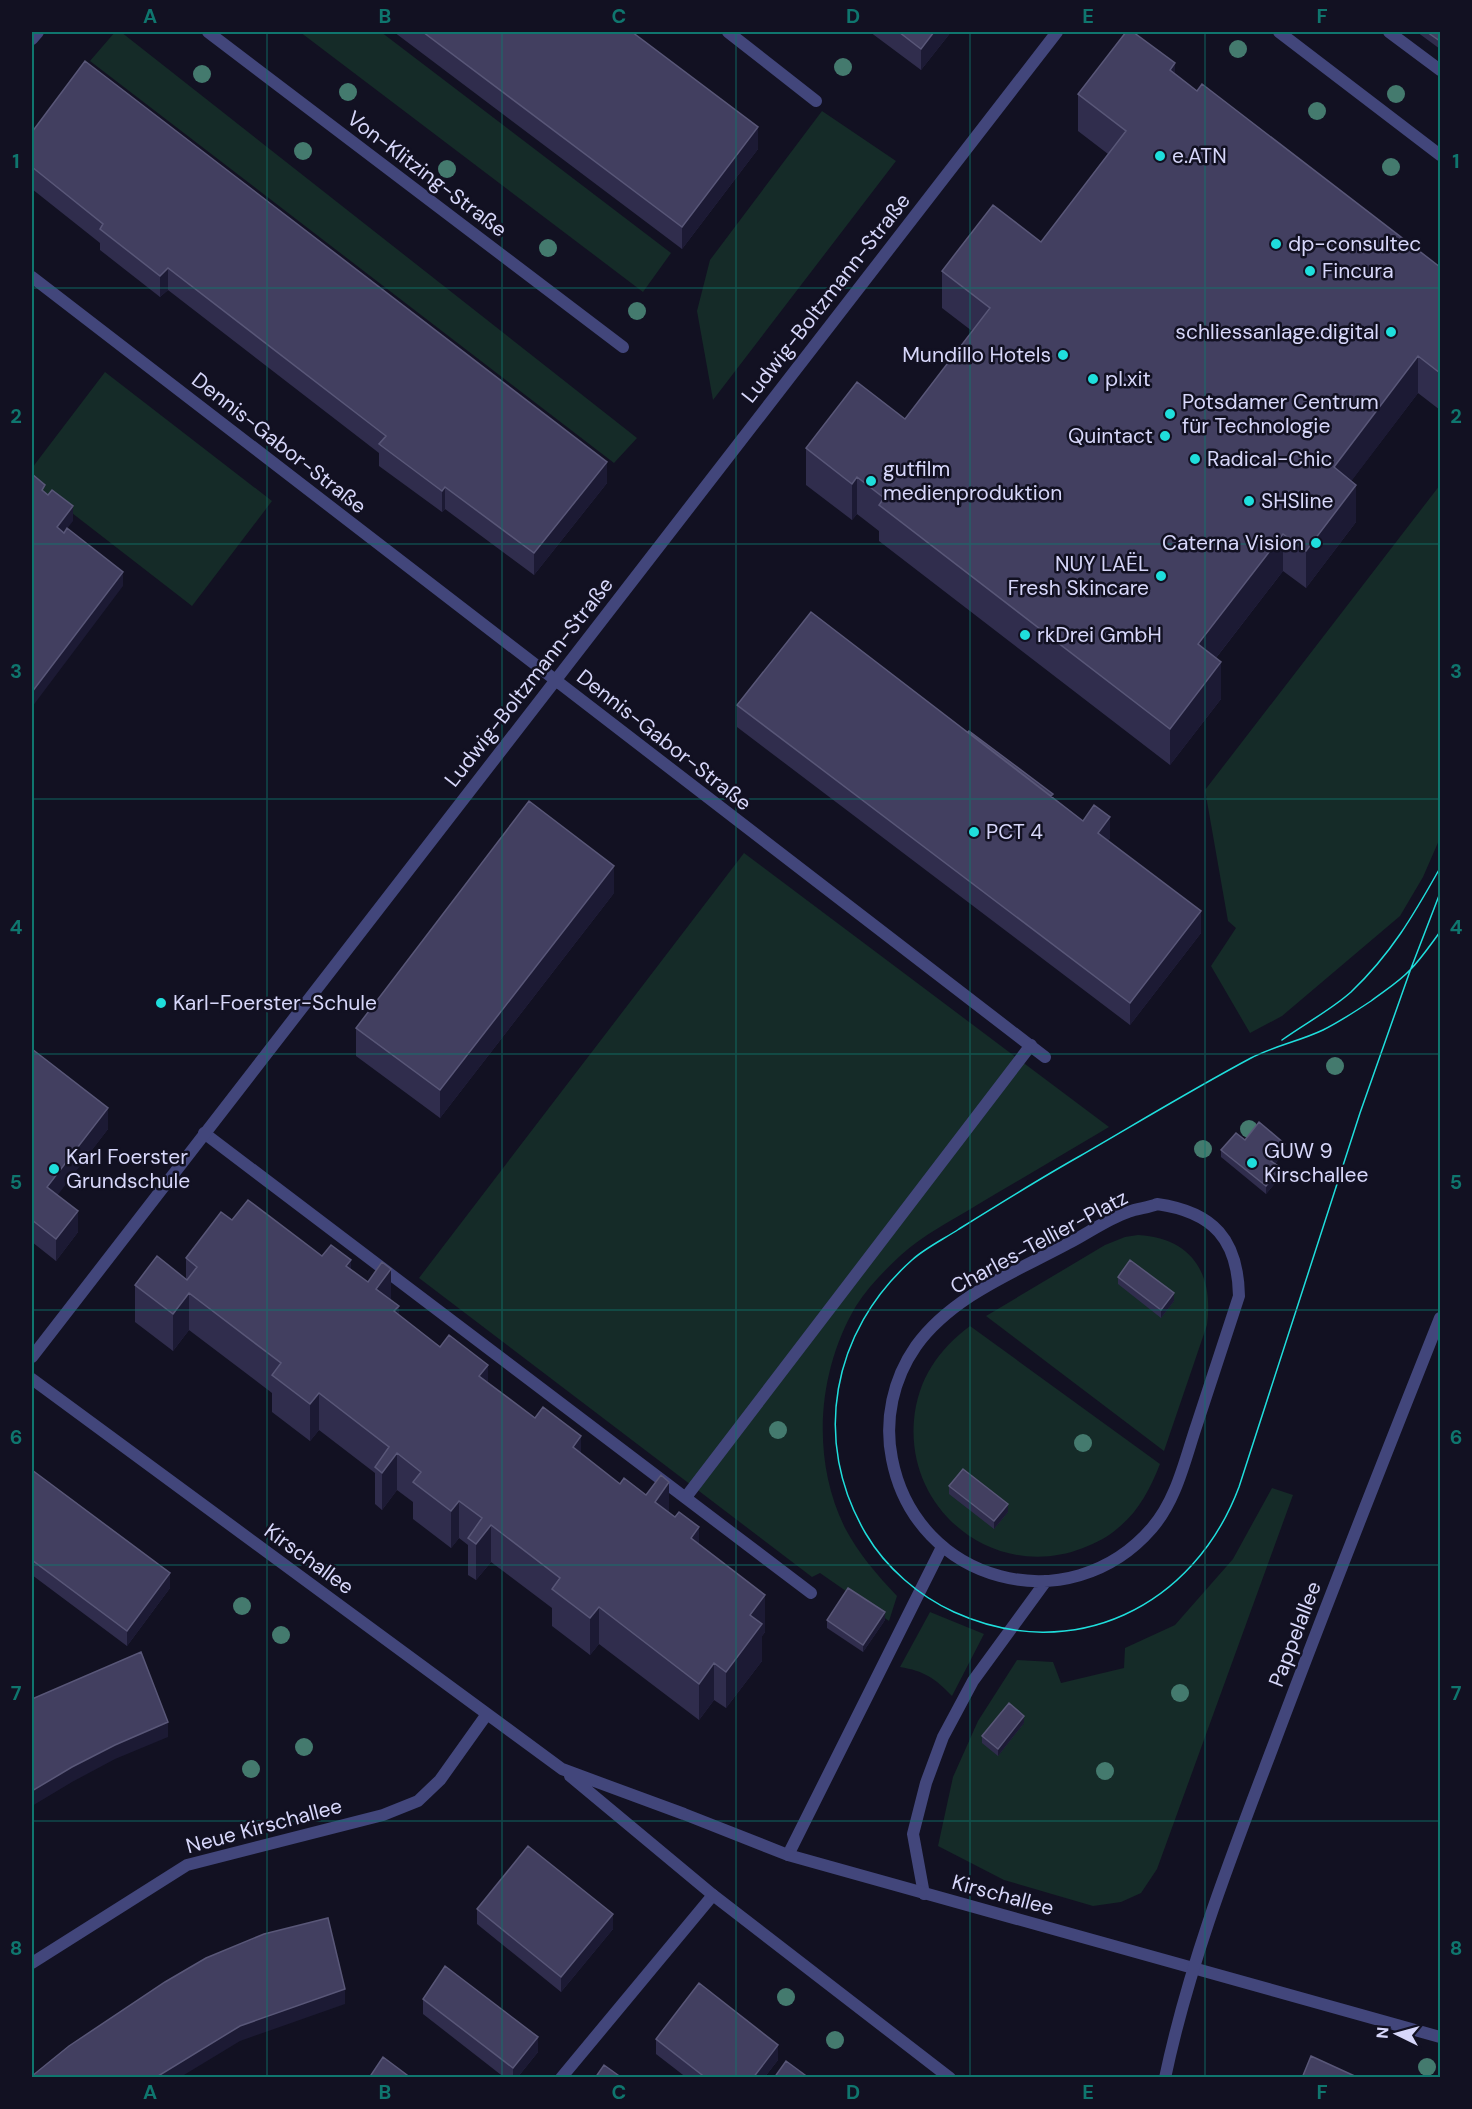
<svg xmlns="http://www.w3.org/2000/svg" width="1472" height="2109" viewBox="0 0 1472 2109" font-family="'DM Sans',sans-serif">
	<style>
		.green { fill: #152b28 }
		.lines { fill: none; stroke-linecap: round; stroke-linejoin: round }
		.service { stroke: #42467b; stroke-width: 12 }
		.minor { stroke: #42467b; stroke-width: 12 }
		.tertiary { stroke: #42467b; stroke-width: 12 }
		.tram { stroke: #1fdedc; stroke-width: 1.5 }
		.tree { fill: #447a6e }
		.wall { fill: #302d4d }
		.shaded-wall { fill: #1c1a34 }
		.building { fill: #423f60; stroke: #595778; stroke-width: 1.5 }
		.grid { fill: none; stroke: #0f766e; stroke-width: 1.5; stroke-opacity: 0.55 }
		.poi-dot { fill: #1fdedc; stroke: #121122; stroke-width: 2 }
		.labels { text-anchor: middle; stroke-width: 5; stroke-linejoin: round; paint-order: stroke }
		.poi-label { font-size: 21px; fill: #d7d7fa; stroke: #121122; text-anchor: start }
		.street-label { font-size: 21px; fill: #d7d7fa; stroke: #121122 }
		.neatline { fill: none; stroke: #0f766e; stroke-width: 2 }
		.grid-label { font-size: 20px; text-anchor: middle; font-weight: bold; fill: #0f766e }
	</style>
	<rect width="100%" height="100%" fill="#121122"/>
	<path class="green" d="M 115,32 L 121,32 L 637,438 L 614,463 L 90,61 Z
		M 300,32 L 381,32 L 671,253 L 643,292 Z
		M 822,111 L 896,161 L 713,400 L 697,311 L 710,260 Z
		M 105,372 L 272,501 L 192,606 L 32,482 L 32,468 Z
		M 1440,485 L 1440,838 L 1423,877 L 1400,916 L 1282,1016 L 1250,1033 L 1211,966 L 1236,928 L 1228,921 L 1205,790 Z
		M 744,853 L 1109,1127 C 1065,1153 1021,1179 977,1205 C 951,1221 923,1235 901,1255 C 885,1270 868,1287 856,1306 C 817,1372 811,1459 845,1528 C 859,1554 877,1575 897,1596 L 889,1621 L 820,1573 L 812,1577 L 419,1278 Z
		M 1138,1235 C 1192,1238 1214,1274 1207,1325 L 1164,1451 L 986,1316 L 1105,1245 L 1125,1237 Z
		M 970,1326 L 1160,1464 C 1150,1489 1139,1511 1118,1528 C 1108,1537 1096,1543 1083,1548 C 996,1582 906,1512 914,1420 C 918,1379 938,1350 970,1326 Z
		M 1272,1488 L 1293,1495 L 1157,1869 L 1141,1893 L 1121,1902 L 1093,1906 L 1004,1880 L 938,1846 L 953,1777 L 978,1721 L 1017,1660 L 1053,1662 L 1061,1683 L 1124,1668 L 1125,1648 L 1175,1625 L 1233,1559 Z
		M 930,1612 L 984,1634 L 952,1696 C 935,1678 924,1671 900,1667 Z"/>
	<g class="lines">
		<path class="service" d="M 208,32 L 623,347
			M 728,32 L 816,101
			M 1389,32 L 1440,70
			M 204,1133 L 811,1593
			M 1157,1204 C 1214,1212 1238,1240 1239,1296 C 1225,1339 1211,1381 1197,1424 C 1185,1459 1177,1499 1152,1528 C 1069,1624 916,1583 892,1459 C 884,1420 893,1379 916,1346 C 952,1296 1015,1272 1067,1244 C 1087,1234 1107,1219 1128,1212 C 1138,1208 1148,1208 1157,1204 Z
			M 686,1497 L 1031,1045
			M 788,1855 L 942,1547
			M 924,1894 L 913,1834 L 926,1783 L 943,1737 L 973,1681 L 1046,1581
			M 561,2078 L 713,1895"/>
		<path class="minor" d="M 1279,32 L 1440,155
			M 32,39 L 38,32
			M 32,277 L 1045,1057
			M 32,1357 L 1057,32
			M 32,1379 L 562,1769 L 684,1814 L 788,1855 L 1440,2037
			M 570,1776 L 713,1895 L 950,2078
			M 32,1963 L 187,1865 L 383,1815 L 418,1801 L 440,1780 L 487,1714"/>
		<path class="tertiary" d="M 1165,2078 C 1189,1964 1231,1857 1272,1749 C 1326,1605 1383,1461 1440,1318"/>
		<path class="tram" d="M 1440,893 L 1410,971 L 1360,1113 L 1239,1487 C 1194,1607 1073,1666 954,1612 C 919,1596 886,1568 866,1534 C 811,1441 832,1331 912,1260 C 925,1248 944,1239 959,1229 C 999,1204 1039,1179 1080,1156 C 1137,1123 1193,1089 1251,1058 C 1274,1046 1300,1041 1323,1030 C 1339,1022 1356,1011 1371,1001 C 1384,991 1399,982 1410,970 C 1421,959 1431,944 1440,932
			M 1282,1040 C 1304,1024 1331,1010 1351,992 C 1391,954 1413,916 1440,868"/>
	</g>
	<g class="tree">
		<circle cx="1238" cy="49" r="9"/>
		<circle cx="843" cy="67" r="9"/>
		<circle cx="202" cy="74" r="9"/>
		<circle cx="348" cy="92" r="9"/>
		<circle cx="1396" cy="94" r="9"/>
		<circle cx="1317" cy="111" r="9"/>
		<circle cx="303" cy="151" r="9"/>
		<circle cx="1391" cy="167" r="9"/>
		<circle cx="447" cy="169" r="9"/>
		<circle cx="548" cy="248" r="9"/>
		<circle cx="637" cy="311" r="9"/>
		<circle cx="1335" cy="1066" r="9"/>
		<circle cx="1249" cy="1129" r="9"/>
		<circle cx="1203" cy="1149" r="9"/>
		<circle cx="778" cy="1430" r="9"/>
		<circle cx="1083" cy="1443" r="9"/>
		<circle cx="242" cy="1606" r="9"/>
		<circle cx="281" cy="1635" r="9"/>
		<circle cx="1180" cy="1693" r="9"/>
		<circle cx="304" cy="1747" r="9"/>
		<circle cx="251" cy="1769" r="9"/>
		<circle cx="1105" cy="1771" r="9"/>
		<circle cx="786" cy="1997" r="9"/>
		<circle cx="835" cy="2040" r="9"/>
		<circle cx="1427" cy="2067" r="9"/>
	</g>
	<path class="wall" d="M 394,32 L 632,32 L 758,149 L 682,249 Z
		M 870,32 L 951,32 L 921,70 Z
		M 1417,32 L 1440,32 L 1440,49 Z
		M 1175,74 L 1197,91 L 1440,267 L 1440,410 L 1418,393 L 1351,481 L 1356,522 L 1306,588 L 1283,571 L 1216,658 L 1221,699 L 1170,765 L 879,541 L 879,531 L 857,514 L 852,520 L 806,485 L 806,448 L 905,419 L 972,331 L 942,308 L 942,271 L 1041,242 L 1108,154 L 1078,131 L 1078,94 Z
		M 32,132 L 607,483 L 534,575 L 445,509 L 442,512 L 379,466 L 379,453 L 168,290 L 160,297 L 100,250 L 100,243 L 32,189 Z
		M 737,705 L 1053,797 L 1083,821 L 1110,838 L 1108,841 L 1201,933 L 1130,1025 L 737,727 Z
		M 614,893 L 440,1118 L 356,1056 L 356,1028 Z
		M 32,1049 L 108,1129 L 57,1195 L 78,1232 L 56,1261 L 32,1242 Z
		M 1245,1140 L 1285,1152 L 1275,1164 L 1281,1176 L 1266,1194 L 1221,1157 L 1221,1150 Z
		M 232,1220 L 322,1256 L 351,1270 L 391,1300 L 399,1315 L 620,1484 L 669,1513 L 699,1544 L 765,1632 L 762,1636 L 762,1661 L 726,1708 L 714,1700 L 699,1720 L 599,1644 L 590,1655 L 552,1626 L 552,1608 L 491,1562 L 476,1580 L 468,1575 L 468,1545 L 459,1538 L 451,1548 L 413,1519 L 413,1502 L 397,1490 L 382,1510 L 375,1504 L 375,1473 L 319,1430 L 310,1441 L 272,1412 L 272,1393 L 189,1330 L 173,1351 L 135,1322 L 135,1285 L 186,1279 L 186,1258 Z
		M 1118,1277 L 1174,1301 L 1161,1318 L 1118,1284 Z
		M 32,1470 L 170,1588 L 127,1646 L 32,1575 Z
		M 949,1486 L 1008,1512 L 994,1529 L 949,1494 Z
		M 827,1620 L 885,1620 L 863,1652 L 827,1628 Z
		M 1024,1723 L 998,1756 L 982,1743 L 982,1736 Z
		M 477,1909 L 613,1929 L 561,1992 L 477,1924 Z
		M 423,1999 L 538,2052 L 517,2078 L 505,2078 L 423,2014 Z
		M 656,2039 L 778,2060 L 764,2078 L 687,2078 L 656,2054 Z"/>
	<path class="shaded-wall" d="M 934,32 L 951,32 L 921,70 L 921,49 Z
		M 1175,63 L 1175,100 L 1170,70 Z
		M 758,127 L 758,149 L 682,249 L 682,227 Z
		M 168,268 L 168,290 L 160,297 L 160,276 Z
		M 1418,356 L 1418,393 L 1334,504 L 1334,467 Z
		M 607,462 L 607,483 L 534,575 L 534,553 Z
		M 857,477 L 857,514 L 852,520 L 852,484 Z
		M 1356,485 L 1356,522 L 1306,588 L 1306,551 Z
		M 445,487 L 445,509 L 442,512 L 442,491 Z
		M 73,506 L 73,521 L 57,542 L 57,527 Z
		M 1283,534 L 1283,571 L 1198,681 L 1198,644 Z
		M 123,572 L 123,586 L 32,707 L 32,692 Z
		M 1221,662 L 1221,699 L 1170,765 L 1170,729 Z
		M 1110,817 L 1110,838 L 1098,854 L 1098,833 Z
		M 614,866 L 614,893 L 440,1118 L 440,1090 Z
		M 1201,911 L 1201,933 L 1130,1025 L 1130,1003 Z
		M 108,1108 L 108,1129 L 47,1209 L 47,1187 Z
		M 1285,1144 L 1285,1152 L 1271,1168 L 1271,1161 Z
		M 1281,1168 L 1281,1176 L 1266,1194 L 1266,1186 Z
		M 78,1211 L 78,1232 L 56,1261 L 56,1239 Z
		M 351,1260 L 351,1296 L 346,1266 Z
		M 391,1269 L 391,1306 L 376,1289 Z
		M 189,1293 L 189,1330 L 173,1351 L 173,1314 Z
		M 1174,1293 L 1174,1301 L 1161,1318 L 1161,1310 Z
		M 399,1306 L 399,1342 L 394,1311 Z
		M 488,1365 L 488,1401 L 479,1376 Z
		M 319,1393 L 319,1430 L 310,1441 L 310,1404 Z
		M 581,1436 L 581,1473 L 573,1447 Z
		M 397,1453 L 397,1490 L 382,1510 L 382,1473 Z
		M 669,1482 L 669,1519 L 655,1502 Z
		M 459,1501 L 459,1538 L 451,1548 L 451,1511 Z
		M 1008,1504 L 1008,1512 L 994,1529 L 994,1521 Z
		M 491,1525 L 491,1562 L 476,1580 L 476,1544 Z
		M 699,1527 L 699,1564 L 691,1538 Z
		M 170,1573 L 170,1588 L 127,1646 L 127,1631 Z
		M 765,1595 L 765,1632 L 762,1636 L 762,1661 L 726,1708 L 726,1672 L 750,1615 Z
		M 599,1607 L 599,1644 L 590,1655 L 590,1618 Z
		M 885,1612 L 885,1620 L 863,1652 L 863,1645 Z
		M 714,1663 L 714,1700 L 699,1720 L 699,1684 Z
		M 1024,1716 L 1024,1723 L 998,1756 L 998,1749 Z
		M 168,1722 L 168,1737 L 115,1759 L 72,1782 L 32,1806 L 32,1791 L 72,1767 L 115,1745 Z
		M 613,1914 L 613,1929 L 561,1992 L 561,1977 Z
		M 345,1989 L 345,2004 L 240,2041 L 179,2078 L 155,2078 L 240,2026 Z
		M 538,2037 L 538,2052 L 517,2078 L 513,2078 L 513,2068 Z
		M 778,2045 L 778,2060 L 764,2078 L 753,2078 Z"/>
	<path class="building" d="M 423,32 L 632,32 L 758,127 L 682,227 Z
		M 899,32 L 934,32 L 921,49 Z
		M 1126,32 L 1133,32 L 1175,63 L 1170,70 L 1197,91 L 1202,84 L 1440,267 L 1440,373 L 1418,356 L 1334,467 L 1356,485 L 1306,551 L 1283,534 L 1198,644 L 1221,662 L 1170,729 L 879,505 L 884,498 L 857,477 L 852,484 L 806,448 L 857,382 L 905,419 L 990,308 L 942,271 L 993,205 L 1041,242 L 1126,131 L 1078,94 Z
		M 1427,32 L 1440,32 L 1440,41 Z
		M 85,61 L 607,462 L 534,553 L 445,487 L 442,491 L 379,444 L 386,436 L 168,268 L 160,276 L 100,229 L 103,224 L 32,167 L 32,132 Z
		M 32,474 L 45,485 L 42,490 L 48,495 L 52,490 L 73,506 L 57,527 L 64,533 L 67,528 L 123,572 L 32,692 Z
		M 811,612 L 1083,821 L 1094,805 L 1110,817 L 1098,833 L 1201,911 L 1130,1003 L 737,705 Z
		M 969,731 L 1053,794 L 1051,796 L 968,732 Z
		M 529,801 L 614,866 L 440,1090 L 356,1028 Z
		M 32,1049 L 108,1108 L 47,1187 L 78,1211 L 56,1239 L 32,1220 Z
		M 1259,1122 L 1285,1144 L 1271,1161 L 1281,1168 L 1266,1186 L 1221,1150 L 1236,1133 L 1245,1140 Z
		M 248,1200 L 322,1256 L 331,1245 L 351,1260 L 346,1266 L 368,1282 L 382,1262 L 391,1269 L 376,1289 L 399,1306 L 394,1311 L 440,1347 L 449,1335 L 488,1365 L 479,1376 L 535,1418 L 543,1407 L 581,1436 L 573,1447 L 620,1484 L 624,1478 L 646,1495 L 661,1475 L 669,1482 L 655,1502 L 675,1517 L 679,1512 L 699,1527 L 691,1538 L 765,1595 L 750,1615 L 762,1624 L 726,1672 L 714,1663 L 699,1684 L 599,1607 L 590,1618 L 552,1589 L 560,1578 L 491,1525 L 476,1544 L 468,1538 L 482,1518 L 459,1501 L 451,1511 L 413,1482 L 421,1472 L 397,1453 L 382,1473 L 375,1467 L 389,1447 L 319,1393 L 310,1404 L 272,1375 L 281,1363 L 189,1293 L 173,1314 L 135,1285 L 157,1256 L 187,1280 L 197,1267 L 186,1258 L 221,1212 L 232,1220 Z
		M 1130,1260 L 1174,1293 L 1161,1310 L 1118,1277 Z
		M 963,1469 L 1008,1504 L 994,1521 L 949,1486 Z
		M 32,1470 L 170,1573 L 127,1631 L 32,1560 Z
		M 848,1588 L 885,1612 L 863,1645 L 827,1620 Z
		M 141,1652 L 168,1722 L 115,1745 L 72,1767 L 32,1791 L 32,1699 Z
		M 1009,1703 L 1024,1716 L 998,1749 L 982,1736 Z
		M 528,1846 L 613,1914 L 561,1977 L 477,1909 Z
		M 328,1918 L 345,1989 L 240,2026 L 155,2078 L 32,2078 L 32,2076 L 69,2046 L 165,1982 L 206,1958 L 264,1934 Z
		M 445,1966 L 538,2037 L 513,2068 L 423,1999 Z
		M 699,1983 L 778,2045 L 753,2078 L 706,2078 L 656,2039 Z
		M 1311,2056 L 1359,2078 L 1302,2078 Z
		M 383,2057 L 411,2078 L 369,2078 Z
		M 786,2061 L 809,2078 L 774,2078 Z
		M 604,2065 L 622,2078 L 595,2078 Z"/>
	<path class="grid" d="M 267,32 L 267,2078M 502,32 L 502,2078M 736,32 L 736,2078M 970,32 L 970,2078M 1205,32 L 1205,2078M 32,288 L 1440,288M 32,544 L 1440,544M 32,799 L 1440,799M 32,1054 L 1440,1054M 32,1310 L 1440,1310M 32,1565 L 1440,1565M 32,1821 L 1440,1821"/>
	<g class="poi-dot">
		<circle cx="1160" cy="156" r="6"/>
		<circle cx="1276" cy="244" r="6"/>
		<circle cx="1310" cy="271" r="6"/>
		<circle cx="1391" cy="332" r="6"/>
		<circle cx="1063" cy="355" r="6"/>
		<circle cx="1093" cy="379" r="6"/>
		<circle cx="1170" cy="414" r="6"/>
		<circle cx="1165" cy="436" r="6"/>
		<circle cx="1195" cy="459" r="6"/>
		<circle cx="871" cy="481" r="6"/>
		<circle cx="1249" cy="501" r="6"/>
		<circle cx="1316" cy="543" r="6"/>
		<circle cx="1161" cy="576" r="6"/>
		<circle cx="1025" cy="635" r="6"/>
		<circle cx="974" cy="832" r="6"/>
		<circle cx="161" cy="1003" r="6"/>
		<circle cx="1252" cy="1163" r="6"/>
		<circle cx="54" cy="1169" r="6"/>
	</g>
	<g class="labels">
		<g class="poi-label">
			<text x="1172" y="163">e.ATN</text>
			<text x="1288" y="251">dp-consultec</text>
			<text x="1322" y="278">Fincura</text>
			<text x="1379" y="339" text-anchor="end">schliessanlage.digital</text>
			<text x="1051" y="362" text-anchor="end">Mundillo Hotels</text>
			<text x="1105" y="386">pl.xit</text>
			<text x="1182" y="409">Potsdamer Centrum<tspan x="1182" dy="24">für Technologie</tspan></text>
			<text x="1153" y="443" text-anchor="end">Quintact</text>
			<text x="1207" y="466">Radical-Chic</text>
			<text x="883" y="476">gutfilm<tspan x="883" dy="24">medienproduktion</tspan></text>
			<text x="1261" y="508">SHSline</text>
			<text x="1304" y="550" text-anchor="end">Caterna Vision</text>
			<text x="1149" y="571" text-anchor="end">NUY LAËL<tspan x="1149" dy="24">Fresh Skincare</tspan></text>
			<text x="1037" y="642">rkDrei GmbH</text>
			<text x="986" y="839">PCT 4</text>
			<text x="173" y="1010">Karl-Foerster-Schule</text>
			<text x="1264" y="1158">GUW 9<tspan x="1264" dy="24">Kirschallee</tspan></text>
			<text x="66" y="1164">Karl Foerster<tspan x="66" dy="24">Grundschule</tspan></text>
		</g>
		<g class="street-label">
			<text transform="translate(427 174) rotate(37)" y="7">Von-Klitzing-Straße</text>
			<text transform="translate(826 298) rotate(-52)" y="7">Ludwig-Boltzmann-Straße</text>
			<text transform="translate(279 443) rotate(38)" y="7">Dennis-Gabor-Straße</text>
			<text transform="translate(529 682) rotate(-52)" y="7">Ludwig-Boltzmann-Straße</text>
			<text transform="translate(664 740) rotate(38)" y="7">Dennis-Gabor-Straße</text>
			<text transform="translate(1039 1242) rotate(-28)" y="7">Charles-Tellier-Platz</text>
			<text transform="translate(309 1559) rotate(36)" y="7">Kirschallee</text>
			<text transform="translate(1295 1634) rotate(-69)" y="7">Pappelallee</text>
			<text transform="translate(264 1826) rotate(-15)" y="7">Neue Kirschallee</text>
			<text transform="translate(1003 1895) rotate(15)" y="7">Kirschallee</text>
		</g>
	</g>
	<rect width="1472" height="2109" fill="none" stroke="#121122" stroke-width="66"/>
	<g transform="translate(1397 2034) rotate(275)" stroke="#121122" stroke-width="4.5" paint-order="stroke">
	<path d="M0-4.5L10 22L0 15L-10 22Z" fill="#d7d7fa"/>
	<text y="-9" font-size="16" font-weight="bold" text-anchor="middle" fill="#d7d7fa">N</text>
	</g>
	<rect x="33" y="33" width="1406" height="2043" class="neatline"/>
	<g class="grid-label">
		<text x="150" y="23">A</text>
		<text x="385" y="23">B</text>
		<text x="619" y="23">C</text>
		<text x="853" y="23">D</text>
		<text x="1088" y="23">E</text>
		<text x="1322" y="23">F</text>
		<text x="16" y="168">1</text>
		<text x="1456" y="168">1</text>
		<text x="16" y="423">2</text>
		<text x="1456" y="423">2</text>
		<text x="16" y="678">3</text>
		<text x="1456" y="678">3</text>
		<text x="16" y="934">4</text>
		<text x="1456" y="934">4</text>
		<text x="16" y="1189">5</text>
		<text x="1456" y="1189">5</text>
		<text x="16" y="1444">6</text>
		<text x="1456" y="1444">6</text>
		<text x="16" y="1700">7</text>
		<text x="1456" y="1700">7</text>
		<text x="16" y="1955">8</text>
		<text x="1456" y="1955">8</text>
		<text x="150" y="2099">A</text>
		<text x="385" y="2099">B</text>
		<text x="619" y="2099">C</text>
		<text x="853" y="2099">D</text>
		<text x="1088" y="2099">E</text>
		<text x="1322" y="2099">F</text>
	</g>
</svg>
